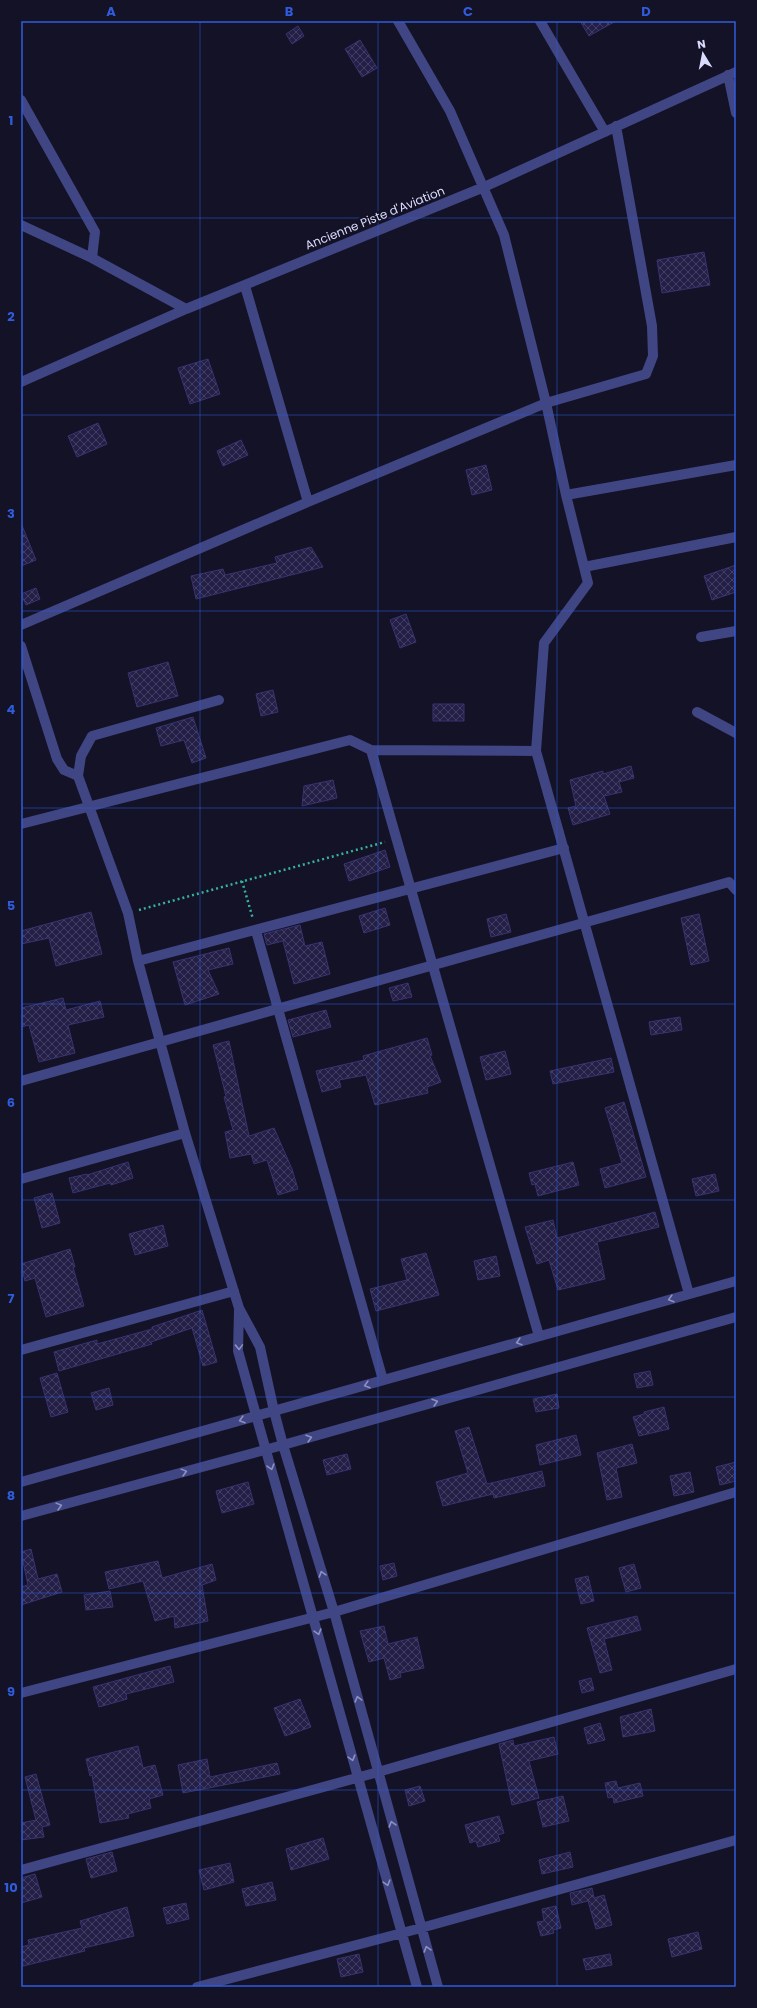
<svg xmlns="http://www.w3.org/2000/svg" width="757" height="2008" viewBox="0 0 757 2008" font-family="Poppins,sans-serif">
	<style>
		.building { fill: url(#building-cross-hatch); stroke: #383371 }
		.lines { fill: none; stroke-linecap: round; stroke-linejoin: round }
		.path { stroke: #39b29d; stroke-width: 2.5; stroke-dasharray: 2 3; stroke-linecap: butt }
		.minor { stroke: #404583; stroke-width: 10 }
		.oneway { stroke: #8d90c0 }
		.grid { fill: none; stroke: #305cdc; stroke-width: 1; stroke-opacity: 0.55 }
		.labels { text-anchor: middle; stroke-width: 4; stroke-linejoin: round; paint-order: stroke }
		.street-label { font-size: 12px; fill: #dadafc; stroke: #131227 }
		.neatline { fill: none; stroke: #305cdc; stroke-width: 1.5 }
		.grid-label { font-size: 13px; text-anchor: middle; font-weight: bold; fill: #305cdc }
	</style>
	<defs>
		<pattern id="building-cross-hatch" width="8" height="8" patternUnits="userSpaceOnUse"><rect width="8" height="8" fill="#231f47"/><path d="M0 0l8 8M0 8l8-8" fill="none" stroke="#423f62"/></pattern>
	</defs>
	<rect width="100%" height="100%" fill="#131227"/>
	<path class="building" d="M 580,21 L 616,21 L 589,36 Z
		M 298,26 L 304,36 L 292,44 L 286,34 Z
		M 360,40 L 377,68 L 362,77 L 345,49 Z
		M 704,252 L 710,285 L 662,293 L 657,260 Z
		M 208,359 L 220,394 L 190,404 L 178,368 Z
		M 98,423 L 107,444 L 77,457 L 68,436 Z
		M 241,440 L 248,455 L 223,466 L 217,451 Z
		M 486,465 L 492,490 L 472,495 L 466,470 Z
		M 21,523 L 36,560 L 21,566 Z
		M 311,547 L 323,567 L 196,599 L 191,576 L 223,569 L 225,575 L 277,563 L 275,557 Z
		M 736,565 L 736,592 L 712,600 L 704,576 Z
		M 36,588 L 40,599 L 26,605 L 21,594 Z
		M 406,614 L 416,642 L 400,648 L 390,620 Z
		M 168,662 L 178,696 L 137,707 L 128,673 Z
		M 273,690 L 278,712 L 261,716 L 256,694 Z
		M 433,704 L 464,704 L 464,721 L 433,721 Z
		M 193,717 L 206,758 L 192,763 L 184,740 L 161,746 L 156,728 Z
		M 631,766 L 634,778 L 619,782 L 622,792 L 604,796 L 610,814 L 573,825 L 568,808 L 576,806 L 570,780 L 603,771 L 603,774 Z
		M 333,780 L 337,798 L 302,806 L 304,786 Z
		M 385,850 L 390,867 L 349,881 L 344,864 Z
		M 385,908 L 390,925 L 364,933 L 359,916 Z
		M 91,912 L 102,954 L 56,966 L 49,938 L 21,944 L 21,931 Z
		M 506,914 L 511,932 L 491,937 L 487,919 Z
		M 699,914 L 709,961 L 691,965 L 681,918 Z
		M 300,925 L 305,946 L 322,942 L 330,974 L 294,984 L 283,941 L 267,945 L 264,934 Z
		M 229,948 L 233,964 L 208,970 L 219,994 L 185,1005 L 173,962 Z
		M 408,983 L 412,997 L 393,1001 L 389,988 Z
		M 63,998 L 66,1010 L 100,1001 L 104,1017 L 68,1025 L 75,1053 L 39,1062 L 29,1025 L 21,1027 L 21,1008 Z
		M 326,1010 L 331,1027 L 293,1037 L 288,1020 Z
		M 680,1017 L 682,1030 L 651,1035 L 649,1022 Z
		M 427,1038 L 432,1055 L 430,1056 L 441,1082 L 427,1087 L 428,1093 L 375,1105 L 366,1075 L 339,1080 L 341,1087 L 322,1092 L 316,1071 L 364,1060 L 363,1056 Z
		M 229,1041 L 249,1136 L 274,1128 L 292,1169 L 298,1189 L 278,1195 L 267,1160 L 254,1164 L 251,1154 L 230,1158 L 225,1132 L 233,1130 L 224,1097 L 226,1096 L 213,1045 Z
		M 505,1051 L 511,1074 L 486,1080 L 480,1057 Z
		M 611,1058 L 614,1072 L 553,1084 L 550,1071 Z
		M 624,1102 L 646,1177 L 605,1188 L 600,1169 L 622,1163 L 605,1108 Z
		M 128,1162 L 133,1178 L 111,1185 L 110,1183 L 73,1193 L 69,1178 L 87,1174 L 87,1175 Z
		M 573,1162 L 579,1185 L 538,1196 L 535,1184 L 532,1185 L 529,1173 Z
		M 715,1174 L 719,1191 L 696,1196 L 692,1179 Z
		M 52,1193 L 60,1223 L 42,1228 L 34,1198 Z
		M 655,1212 L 659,1227 L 597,1242 L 605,1279 L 558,1290 L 549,1260 L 537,1264 L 525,1227 L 553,1220 L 557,1238 Z
		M 163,1225 L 168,1246 L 135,1255 L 129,1234 Z
		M 70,1249 L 75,1267 L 73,1267 L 84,1306 L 46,1317 L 35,1278 L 25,1281 L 21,1264 Z
		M 426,1253 L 439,1295 L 376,1311 L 370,1289 L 407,1280 L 401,1259 Z
		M 496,1256 L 500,1276 L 478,1280 L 474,1261 Z
		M 202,1310 L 217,1362 L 203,1366 L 192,1328 L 151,1342 L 152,1344 L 59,1371 L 54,1352 L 97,1340 L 97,1344 L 152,1329 L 152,1327 Z
		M 650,1371 L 653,1385 L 637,1388 L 634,1374 Z
		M 57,1373 L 68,1412 L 51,1417 L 40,1378 Z
		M 109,1388 L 113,1405 L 96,1410 L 91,1393 Z
		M 557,1394 L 559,1408 L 536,1412 L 533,1399 Z
		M 664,1407 L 669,1429 L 639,1436 L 633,1417 L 644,1414 L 644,1412 Z
		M 469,1427 L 487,1484 L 542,1471 L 545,1486 L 494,1498 L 493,1494 L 443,1506 L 436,1482 L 468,1473 L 455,1431 Z
		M 576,1435 L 581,1455 L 540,1465 L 536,1445 Z
		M 632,1444 L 637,1463 L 616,1468 L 622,1497 L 607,1500 L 597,1453 Z
		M 347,1454 L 351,1469 L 327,1475 L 323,1460 Z
		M 736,1462 L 736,1481 L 720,1485 L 716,1467 Z
		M 690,1472 L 694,1492 L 674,1496 L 670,1476 Z
		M 248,1482 L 254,1504 L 222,1513 L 216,1491 Z
		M 31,1549 L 38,1579 L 57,1574 L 62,1592 L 21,1605 L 21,1587 L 28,1585 L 21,1552 Z
		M 158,1561 L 162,1578 L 212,1564 L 216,1580 L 202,1585 L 208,1621 L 175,1628 L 174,1616 L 155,1621 L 143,1581 L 109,1589 L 105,1572 Z
		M 394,1563 L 397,1576 L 383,1580 L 380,1566 Z
		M 634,1564 L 641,1588 L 626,1592 L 619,1568 Z
		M 588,1576 L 594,1601 L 581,1604 L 575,1579 Z
		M 110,1591 L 113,1607 L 86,1610 L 84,1595 Z
		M 637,1616 L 641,1630 L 604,1639 L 612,1670 L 600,1673 L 587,1628 Z
		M 384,1626 L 388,1644 L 417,1637 L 424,1668 L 400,1673 L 401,1677 L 390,1680 L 384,1658 L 369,1662 L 360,1631 Z
		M 170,1666 L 174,1682 L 126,1694 L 127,1699 L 99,1707 L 93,1687 Z
		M 591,1678 L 594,1690 L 582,1693 L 579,1681 Z
		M 300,1699 L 311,1727 L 285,1736 L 274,1708 Z
		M 651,1709 L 655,1731 L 623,1737 L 620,1717 Z
		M 600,1723 L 605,1740 L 588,1744 L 584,1728 Z
		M 554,1737 L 558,1754 L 529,1761 L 539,1798 L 512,1805 L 499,1744 L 513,1740 L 514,1746 Z
		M 138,1746 L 143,1768 L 155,1765 L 163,1795 L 149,1799 L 151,1808 L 128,1814 L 129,1818 L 100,1823 L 92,1775 L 90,1776 L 86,1759 Z
		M 207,1759 L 210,1777 L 277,1763 L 280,1774 L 183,1793 L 178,1765 Z
		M 36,1774 L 50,1825 L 42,1827 L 44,1837 L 21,1840 L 21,1823 L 36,1820 L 25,1777 Z
		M 616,1781 L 618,1788 L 640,1783 L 643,1796 L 614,1803 L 613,1797 L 608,1798 L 605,1783 Z
		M 420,1786 L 425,1801 L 409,1806 L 405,1790 Z
		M 563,1796 L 569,1821 L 543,1827 L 537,1802 Z
		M 499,1816 L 504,1833 L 498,1835 L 500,1841 L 478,1847 L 476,1841 L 470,1843 L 465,1825 Z
		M 323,1838 L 329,1859 L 291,1870 L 286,1849 Z
		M 112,1852 L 117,1871 L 91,1878 L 86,1859 Z
		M 570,1852 L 573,1867 L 542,1874 L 539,1860 Z
		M 230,1863 L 234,1882 L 204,1890 L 199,1870 Z
		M 35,1874 L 42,1897 L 21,1903 L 21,1878 Z
		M 272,1882 L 276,1900 L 246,1906 L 242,1889 Z
		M 592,1888 L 594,1898 L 604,1895 L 612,1925 L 596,1929 L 588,1901 L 572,1905 L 570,1893 Z
		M 186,1903 L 189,1919 L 167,1924 L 163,1908 Z
		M 556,1906 L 561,1928 L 553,1930 L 554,1933 L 541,1936 L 537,1922 L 544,1921 L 542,1909 Z
		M 127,1907 L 134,1936 L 84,1948 L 85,1951 L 23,1966 L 21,1947 L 29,1945 L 28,1940 L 82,1928 L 80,1921 Z
		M 698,1932 L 702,1949 L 672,1957 L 668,1939 Z
		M 359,1954 L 363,1972 L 341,1977 L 337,1959 Z
		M 610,1954 L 612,1965 L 586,1970 L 583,1959 Z"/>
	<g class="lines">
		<path class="path" d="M 242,881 L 253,919
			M 139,910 L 385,842"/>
		<path class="minor" d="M 398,21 L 450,111 L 504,235 L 546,403 L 566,495 L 588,583 L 544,643 L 536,751 L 689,1294
			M 540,21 L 605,132
			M 728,75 L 736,113
			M 21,100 L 95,232 L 92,258
			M 21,225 L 92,258 L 186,309
			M 245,286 L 308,502
			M 21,382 L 186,309 L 484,187 L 736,72
			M 566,495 L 736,465
			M 584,567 L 736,537
			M 21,625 L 308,502 L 546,403 L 646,374 L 653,356 L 652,326 L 616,126
			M 701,637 L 736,631
			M 21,646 L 57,759 L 64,770 L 78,776
			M 219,700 L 92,736 L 81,756 L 78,776 L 128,913 L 138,961 L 185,1133 L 239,1308 L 260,1347 L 274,1411 L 283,1445 L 334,1612 L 438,1987
			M 697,712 L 736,733
			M 371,750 L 539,1336
			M 21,824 L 350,740 L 371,750 L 536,751
			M 256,931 L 383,1380
			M 138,961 L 564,848
			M 21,1081 L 729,882 L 736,890
			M 21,1179 L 185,1133
			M 239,1310 L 238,1351 L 417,1987
			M 21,1350 L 234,1291
			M 21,1482 L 736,1281
			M 21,1516 L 283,1445 L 736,1317
			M 21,1693 L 334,1612 L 736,1492
			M 21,1870 L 378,1772 L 736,1669
			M 197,1987 L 421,1928 L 736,1840"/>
	</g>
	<defs><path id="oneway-chevron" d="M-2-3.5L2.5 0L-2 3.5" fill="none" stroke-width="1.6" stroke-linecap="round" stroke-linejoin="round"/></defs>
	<g class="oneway">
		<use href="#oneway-chevron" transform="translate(671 1299) rotate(164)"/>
		<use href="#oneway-chevron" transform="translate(519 1342) rotate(164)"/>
		<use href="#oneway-chevron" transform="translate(239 1347) rotate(88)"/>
		<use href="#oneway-chevron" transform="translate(367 1385) rotate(164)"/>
		<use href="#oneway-chevron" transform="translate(435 1402) rotate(-16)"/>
		<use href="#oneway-chevron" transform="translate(242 1420) rotate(164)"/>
		<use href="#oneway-chevron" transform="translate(309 1438) rotate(-16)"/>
		<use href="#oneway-chevron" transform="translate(271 1467) rotate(74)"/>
		<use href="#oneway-chevron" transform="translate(184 1472) rotate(-15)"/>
		<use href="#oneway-chevron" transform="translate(59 1506) rotate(-15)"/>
		<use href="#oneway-chevron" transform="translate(322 1574) rotate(-107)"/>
		<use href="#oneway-chevron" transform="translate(318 1632) rotate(74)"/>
		<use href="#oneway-chevron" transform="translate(358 1699) rotate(-105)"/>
		<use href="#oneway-chevron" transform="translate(352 1758) rotate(74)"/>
		<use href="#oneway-chevron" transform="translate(392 1824) rotate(-106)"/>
		<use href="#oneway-chevron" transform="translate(387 1883) rotate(74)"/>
		<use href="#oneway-chevron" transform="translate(427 1949) rotate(-106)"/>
	</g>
	<path class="grid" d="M 200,21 L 200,1987M 378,21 L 378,1987M 557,21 L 557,1987M 21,218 L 736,218M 21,415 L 736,415M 21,611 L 736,611M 21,808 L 736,808M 21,1004 L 736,1004M 21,1200 L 736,1200M 21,1397 L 736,1397M 21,1593 L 736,1593M 21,1790 L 736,1790"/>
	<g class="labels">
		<g class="street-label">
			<text transform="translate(375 218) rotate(-22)" y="4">Ancienne Piste d'Aviation</text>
		</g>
	</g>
	<rect width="757" height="2008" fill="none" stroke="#131227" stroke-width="44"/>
	<g transform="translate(703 54) rotate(350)" stroke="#131227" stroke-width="3" paint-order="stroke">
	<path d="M0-3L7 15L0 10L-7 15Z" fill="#dadafc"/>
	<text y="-6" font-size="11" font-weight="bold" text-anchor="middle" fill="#dadafc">N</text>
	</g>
	<rect x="22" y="22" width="713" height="1964" class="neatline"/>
	<g class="grid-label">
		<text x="111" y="16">A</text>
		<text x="289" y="16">B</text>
		<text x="468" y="16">C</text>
		<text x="646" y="16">D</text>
		<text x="11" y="125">1</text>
		<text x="11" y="321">2</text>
		<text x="11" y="518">3</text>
		<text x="11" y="714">4</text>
		<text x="11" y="910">5</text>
		<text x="11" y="1107">6</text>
		<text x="11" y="1303">7</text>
		<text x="11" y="1500">8</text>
		<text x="11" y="1696">9</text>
		<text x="11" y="1892">10</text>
	</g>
</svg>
